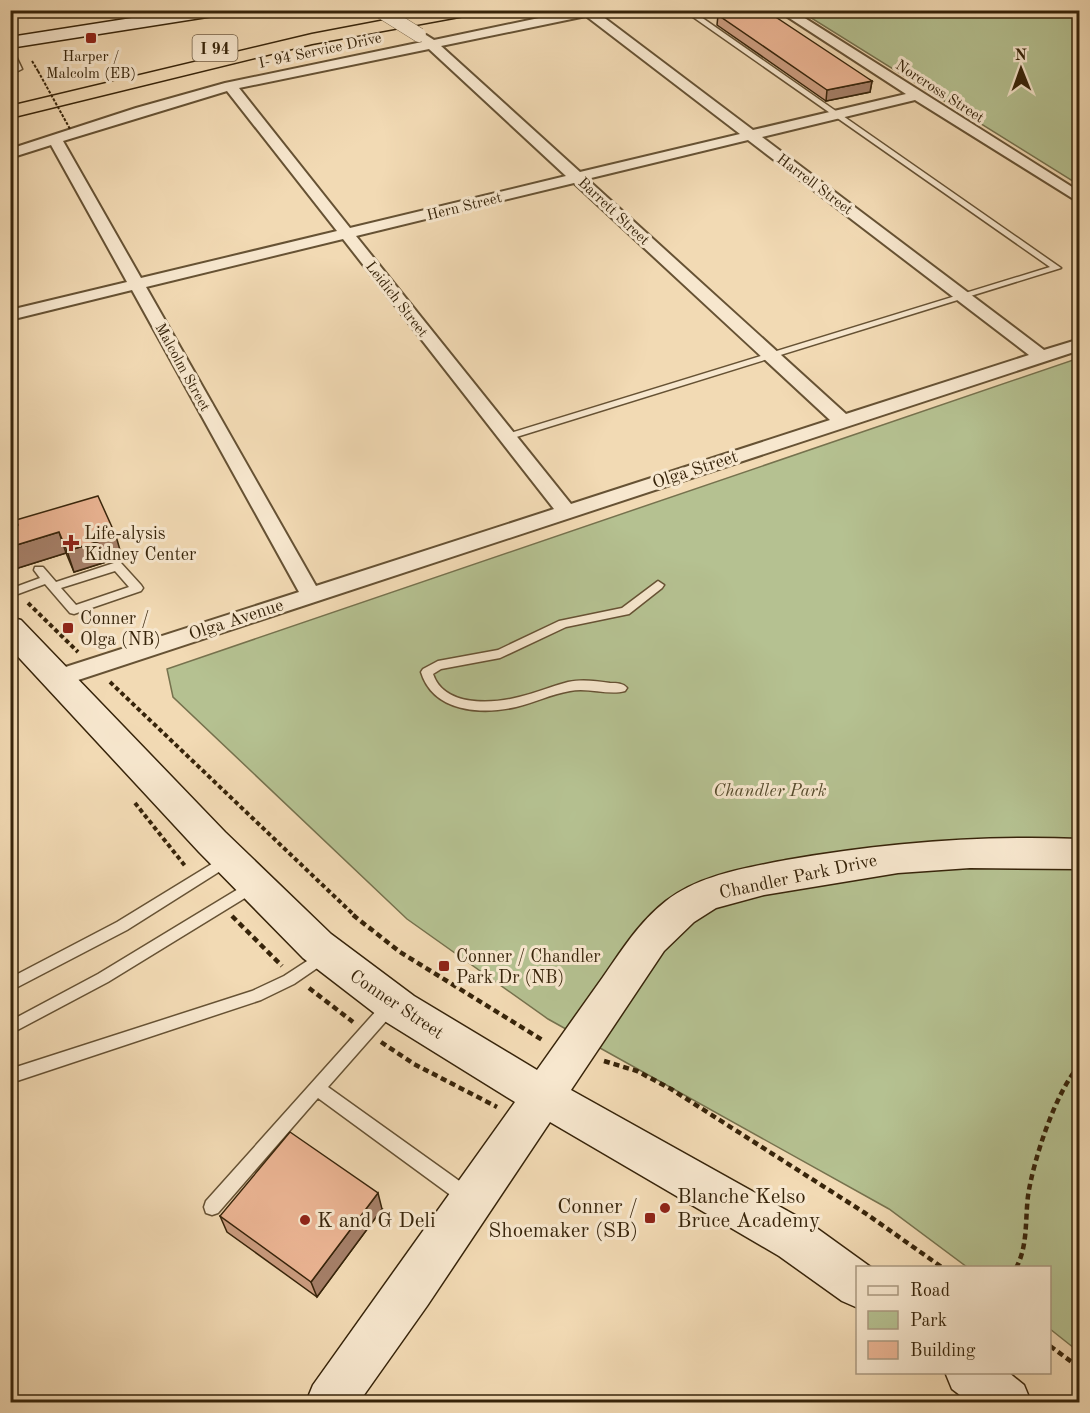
<svg xmlns="http://www.w3.org/2000/svg" width="1090" height="1413" viewBox="0 0 1090 1413" font-family="'Old Standard TT',serif">
	<style>
		.green { fill: #b5c191; stroke: #76724e; stroke-width: 1.5 }
		.lines { fill: none; stroke-linecap: round; stroke-linejoin: round }
		.lane-casing { stroke: #665234; stroke-width: 3 }
		.street-casing { stroke: #665234; stroke-width: 4 }
		.secondary-casing { stroke: #37240a; stroke-width: 3 }
		.highway-casing { stroke: #37240a; stroke-width: 3 }
		.path-far2 { stroke: #37240a; stroke-width: 2; stroke-dasharray: 3 1.5; stroke-linecap: butt }
		.path-far1 { stroke: #37240a; stroke-width: 4; stroke-dasharray: 4.5 3; stroke-linecap: butt }
		.path { stroke: #37240a; stroke-width: 4.5; stroke-dasharray: 6 4; stroke-linecap: butt }
		.lane { fill: #f7e7ce; fill-rule: evenodd }
		.street { fill: #f7e7ce; fill-rule: evenodd }
		.secondary { fill: #f7e7ce; fill-rule: evenodd }
		.highway { fill: #f2dab4; fill-rule: evenodd }
		.street-bridge-casing { stroke: #665234; stroke-width: 15; stroke-linecap: butt }
		.path-bridge { stroke: #37240a; stroke-width: 2; stroke-dasharray: 3 1.5; stroke-linecap: butt }
		.street-bridge { stroke: #f7e7ce; stroke-width: 14 }
		.wall { fill: #cb9c7f; stroke: #37240a; stroke-width: 1.5 }
		.shaded-wall { fill: #a57f68; stroke: #37240a; stroke-width: 1.5 }
		.building { fill: #ecb594; stroke: #37240a; stroke-width: 1.5 }
		.poi-dot { fill: #8f2418; stroke: #f7e7ce; stroke-width: 2 }
		.labels { text-anchor: middle; stroke-width: 6; stroke-linejoin: round; paint-order: stroke }
		.far-street-label { font-size: 15px; fill: #37240a; stroke: #f7e7ce }
		.far-poi-label { font-size: 15px; fill: #37240a; stroke: #f7e7ce }
		.shield { fill: #f7e7ce; stroke: #715e45; stroke-width: 1.5 }
		.shield-label { font-size: 16px; font-weight: bold; fill: #37240a }
		.street-label { font-size: 18px; fill: #37240a; stroke: #f7e7ce }
		.poi-label { font-size: 18px; fill: #37240a; stroke: #f7e7ce; text-anchor: start }
		.park-label { font-size: 18px; font-style: italic; fill: #564b2c; stroke: #f7e7ce }
		.near-poi-label { font-size: 21px; fill: #37240a; stroke: #f7e7ce; text-anchor: start }
	</style>
	<rect width="100%" height="100%" fill="#f2dab4"/>
	<filter id="stains"><feTurbulence type="fractalNoise" baseFrequency=".00333" numOctaves="4"/><feColorMatrix values="0 0 0 0 .2 0 0 0 0 .09 0 0 0 0 .02 0 0 0 .5 -.17"/></filter>
	<radialGradient id="worn" r=".72"><stop offset=".6" stop-color="#630" stop-opacity="0"/><stop offset="1" stop-color="#630" stop-opacity=".3"/></radialGradient>
	<path class="green" d="M 800,11 L 1079,11 L 1079,185 Z
		M 1079,358 L 1079,1352 L 1050,1329 L 1050,1268 L 967,1267 L 889,1209 L 548,1019 L 407,919 L 173,697 L 167,669 Z"/>
	<g class="lines">
		<defs>
			<path id="lane" d="M 683,10 L 691,10 L 1061,268 L 510,439 L 504,439 L 504,435 L 1050,267 Z
				M 10,48 L 13,50 L 22,69 L 10,75 L 10,70 L 15,68 L 10,58 Z
				M 117,562 L 121,563 L 141,585 L 143,588 L 141,591 L 74,614 L 70,613 L 45,584 L 10,597 L 10,589 L 40,578 L 34,570 L 35,567 L 43,567 L 56,582 ZM 115,571 L 129,587 L 76,605 L 61,588 Z
				M 658,581 L 664,585 L 662,588 L 629,614 L 566,627 L 500,658 L 441,669 L 433,674 C 444,707 492,704 519,697 C 536,693 552,686 568,682 C 582,679 596,681 610,683 C 617,683 623,683 627,688 L 625,691 C 609,696 588,687 570,691 C 551,694 534,703 516,707 C 481,715 433,712 421,672 L 423,669 L 438,661 L 498,650 L 559,621 L 622,608 Z
				M 228,854 L 233,855 L 235,859 L 233,863 L 127,930 L 10,991 L 10,978 L 117,922 Z
				M 253,880 L 258,882 L 260,886 L 258,890 L 108,982 L 10,1034 L 10,1021 L 98,974 Z
				M 324,950 L 329,952 L 331,956 L 329,960 L 294,984 L 261,1000 L 14,1082 L 10,1081 L 10,1069 L 252,991 L 284,976 Z
				M 390,1000 L 395,1001 L 397,1006 L 395,1011 L 328,1087 L 472,1190 L 474,1196 L 472,1202 L 466,1204 L 460,1202 L 318,1098 L 218,1213 L 212,1215 L 206,1213 L 204,1207 L 206,1201 L 385,1001 Z"/>
			<path id="street" d="M 577,10 L 603,10 L 598,13 L 753,130 L 906,94 L 777,10 L 792,10 L 1080,192 L 1080,203 L 915,100 L 762,137 L 1044,350 L 1080,339 L 1080,350 L 66,684 L 58,686 L 50,684 L 47,678 L 50,672 L 299,592 L 132,290 L 10,320 L 10,310 L 127,282 L 51,145 L 10,158 L 10,149 L 136,108 L 225,83 L 422,42 L 420,39 L 426,35 L 434,40 ZM 586,16 L 740,134 L 580,172 L 441,46 ZM 429,49 L 566,176 L 350,228 L 239,88 ZM 227,91 L 337,231 L 141,278 L 63,141 ZM 748,140 L 1029,355 L 846,414 L 587,179 ZM 574,183 L 830,420 L 571,504 L 356,236 ZM 343,239 L 554,509 L 316,586 L 146,287 Z"/>
			<path id="secondary" d="M 183,10 L 228,10 L 220,15 L 10,48 L 10,37 Z
				M 10,617 L 21,620 L 225,832 L 331,934 L 414,996 L 537,1070 C 559,1039 581,1008 603,977 C 622,950 639,922 666,901 C 699,875 746,868 786,860 C 884,843 980,835 1080,839 L 1080,869 L 970,868 L 898,873 L 764,895 L 716,908 L 694,922 L 664,951 L 571,1090 L 811,1224 L 872,1268 L 858,1268 L 858,1308 L 842,1301 L 779,1256 L 550,1122 L 427,1306 L 359,1402 L 306,1402 L 313,1385 L 515,1102 L 386,1022 L 303,958 L 199,852 L 10,648 Z
				M 945,1372 L 1008,1372 L 1024,1385 L 1031,1402 L 969,1402 L 952,1389 Z"/>
			<path id="highway" d="M 438,10 L 478,10 L 470,15 L 312,44 L 10,118 L 10,106 L 312,34 Z"/>
		</defs>
		<use href="#lane" class="lane-casing"/>
		<use href="#street" class="street-casing"/>
		<use href="#secondary" class="secondary-casing"/>
		<use href="#highway" class="highway-casing"/>
		<path class="path-far2" d="M 32,61 L 38,71"/>
		<path class="path-far1" d="M 28,603 L 78,652
			M 110,682 L 355,916
			M 135,803 L 186,867"/>
		<path class="path" d="M 353,915 L 400,952 L 544,1041
			M 232,916 L 282,966
			M 309,988 L 353,1022
			M 381,1042 L 414,1064 L 497,1107
			M 604,1061 L 637,1071 L 671,1089 L 865,1213 L 943,1268
			M 1016,1268 C 1028,1246 1025,1221 1028,1196 C 1033,1161 1056,1090 1080,1065
			M 1050,1346 L 1080,1368"/>
		<use href="#lane" class="lane"/>
		<use href="#street" class="street"/>
		<use href="#secondary" class="secondary"/>
		<use href="#highway" class="highway"/>
		<defs>
			<path id="street-bridge" d="M 379,10 L 419,35"/>
		</defs>
		<use href="#street-bridge" class="street-bridge-casing"/>
		<path class="path-bridge" d="M 38,71 L 70,129"/>
		<use href="#street-bridge" class="street-bridge"/>
	</g>
	<path class="wall" d="M 718,15 L 872,81 L 870,92 L 826,101 L 717,25 Z
		M 18,525 L 122,557 L 74,572 L 66,553 L 15,569 L 10,564 L 10,527 Z
		M 382,1209 L 317,1297 L 227,1232 L 220,1216 Z"/>
	<path class="shaded-wall" d="M 872,81 L 870,92 L 826,101 L 827,90 Z
		M 10,387 L 15,401 L 10,402 Z
		M 59,532 L 66,553 L 15,569 L 10,557 L 10,547 Z
		M 116,536 L 122,557 L 74,572 L 67,551 Z
		M 378,1193 L 382,1209 L 317,1297 L 311,1282 Z"/>
	<path class="building" d="M 740,10 L 765,10 L 872,81 L 827,90 L 718,15 Z
		M 98,496 L 116,536 L 67,551 L 59,532 L 10,547 L 10,527 L 18,525 L 16,520 Z
		M 290,1132 L 378,1193 L 311,1282 L 220,1216 Z"/>
	<g class="poi-dot">
		<rect x="85" y="32" width="12" height="12" rx="3"/>
		<path d="M68 534h6v6h6v6h-6v6h-6v-6h-6v-6h6z"/>
		<rect x="62" y="622" width="12" height="12" rx="3"/>
		<rect x="438" y="960" width="12" height="12" rx="3"/>
		<circle cx="665" cy="1208" r="6"/>
		<rect x="644" y="1212" width="12" height="12" rx="3"/>
		<circle cx="305" cy="1220" r="6"/>
	</g>
	<g class="labels">
		<g class="far-street-label">
			<text transform="translate(320 50) rotate(-12)" y="5">I- 94 Service Drive</text>
			<text transform="translate(940 91) rotate(33)" y="5">Norcross Street</text>
			<text transform="translate(815 184) rotate(37)" y="5">Harrell Street</text>
			<text transform="translate(464 206) rotate(-14)" y="5">Hern Street</text>
			<text transform="translate(614 211) rotate(43)" y="5">Barrett Street</text>
			<text transform="translate(397 299) rotate(52)" y="5">Leidich Street</text>
			<text transform="translate(183 367) rotate(61)" y="5">Malcolm Street</text>
		</g>
		<g class="far-poi-label">
			<text x="91" y="61">Harper /<tspan x="91" dy="17">Malcolm (EB)</tspan></text>
		</g>
		<rect class="shield" x="192.5" y="35" width="45" height="26" rx="4.5"/>
		<g class="shield-label">
			<text x="215" y="54">I 94</text>
		</g>
		<g class="street-label">
			<text transform="translate(695 469) rotate(-18)" y="6">Olga Street</text>
			<text transform="translate(236 619) rotate(-18)" y="6">Olga Avenue</text>
			<text transform="translate(798 876) rotate(-12)" y="6">Chandler Park Drive</text>
			<text transform="translate(397 1004) rotate(34)" y="6">Conner Street</text>
		</g>
		<g class="poi-label">
			<text x="84" y="539">Life-alysis<tspan x="84" dy="21">Kidney Center</tspan></text>
			<text x="80" y="624">Conner /<tspan x="80" dy="21">Olga (NB)</tspan></text>
			<text x="456" y="962">Conner / Chandler<tspan x="456" dy="21">Park Dr (NB)</tspan></text>
		</g>
		<g class="park-label">
			<text x="770" y="796">Chandler Park</text>
		</g>
		<g class="near-poi-label">
			<text x="677" y="1203">Blanche Kelso<tspan x="677" dy="24">Bruce Academy</tspan></text>
			<text x="638" y="1213" text-anchor="end">Conner /<tspan x="638" dy="24">Shoemaker (SB)</tspan></text>
			<text x="317" y="1227">K and G Deli</text>
		</g>
	</g>
	<rect width="1090" height="1413" fill="none" stroke="#f2dab4" stroke-width="36"/>
	<rect x="12" y="12" width="1066" height="1389" fill="none" stroke="#37240a" stroke-width="3"/>
	<rect x="18" y="18" width="1054" height="1377" fill="none" stroke="#37240a" stroke-width="1.5"/>
	<rect x="856" y="1266" width="195" height="108" fill="#f7e7ce" stroke="#aa9980" stroke-width="1.5"/>
	<rect x="868" y="1286" width="30" height="9" fill="#f7e7ce" stroke="#aa9980" stroke-width="1.5"/>
	<text x="910" y="1296" font-size="18" fill="#37240a">Road</text>
	<rect x="868" y="1311" width="30" height="18" fill="#b5c191" stroke="#aa9980" stroke-width="1.5"/>
	<text x="910" y="1326" font-size="18" fill="#37240a">Park</text>
	<rect x="868" y="1341" width="30" height="18" fill="#ecb594" stroke="#aa9980" stroke-width="1.5"/>
	<text x="910" y="1356" font-size="18" fill="#37240a">Building</text>
	<g transform="translate(1021 69) rotate(359)" stroke="#f7e7ce" stroke-width="4.5" paint-order="stroke">
	<path d="M0-4.5L10 22L0 15L-10 22Z" fill="#37240a"/>
	<text y="-9" font-size="16" font-weight="bold" text-anchor="middle" fill="#37240a">N</text>
	</g>
	<rect width="100%" height="100%" filter="url(#stains)"/>
	<rect width="100%" height="100%" fill="url(#worn)"/>
</svg>
